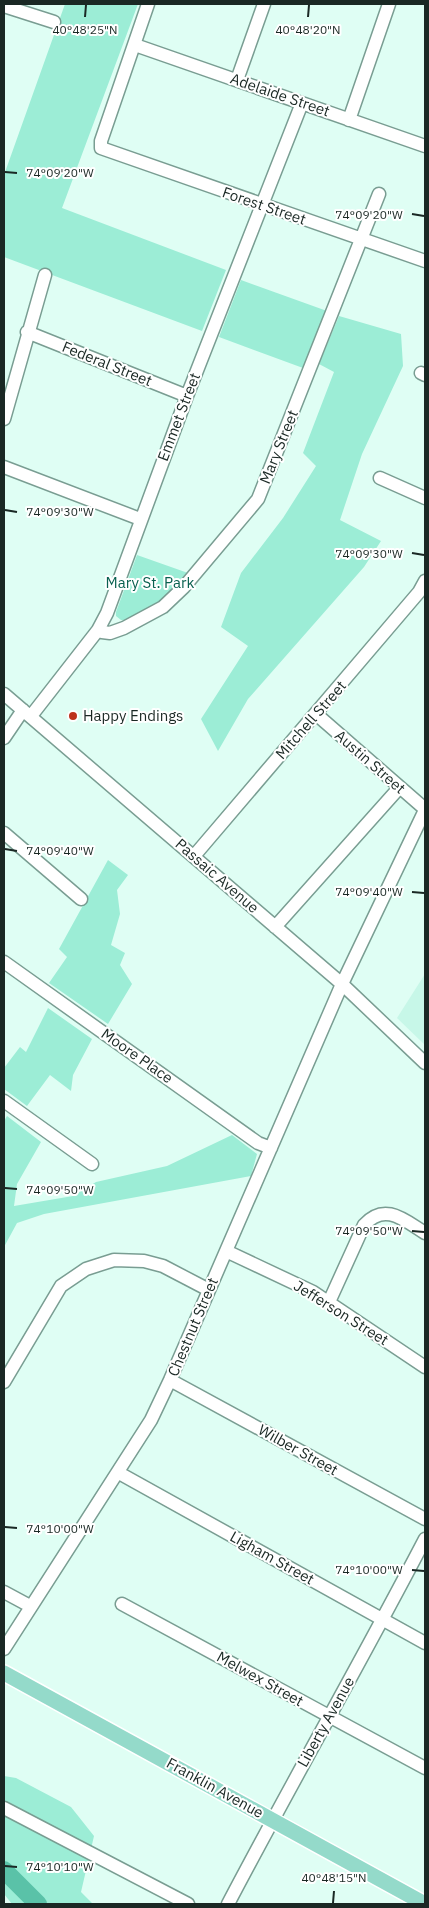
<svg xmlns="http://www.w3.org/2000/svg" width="429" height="1908" viewBox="0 0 429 1908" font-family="'IBM Plex Sans',sans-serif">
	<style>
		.built { fill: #c7f7e8 }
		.green { fill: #9cedd6 }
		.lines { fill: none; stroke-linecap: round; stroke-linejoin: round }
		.river { stroke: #5ac2a8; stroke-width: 18 }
		.minor-casing { stroke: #799d92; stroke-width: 15 }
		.major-casing { stroke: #fff; stroke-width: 18 }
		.minor { stroke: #fff; stroke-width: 12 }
		.major { stroke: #94daca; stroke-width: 15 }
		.ticks { fill: none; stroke: #1a2824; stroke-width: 2 }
		.poi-dot { fill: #bd311c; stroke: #fff; stroke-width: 2 }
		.labels { text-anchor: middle; stroke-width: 4; stroke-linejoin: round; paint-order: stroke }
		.street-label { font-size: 15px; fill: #1a2824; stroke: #fff }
		.park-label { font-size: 15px; fill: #08604f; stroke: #fff }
		.poi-label { font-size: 15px; fill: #1a2824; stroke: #fff; text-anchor: start }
		.ticks-label { font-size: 12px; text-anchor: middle; fill: #1a2824; stroke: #fff; stroke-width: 4; stroke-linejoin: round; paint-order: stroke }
	</style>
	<rect width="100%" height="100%" fill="#dffef4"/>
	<path class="built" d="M 425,974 L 425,1045 L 397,1018 Z"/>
	<path class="green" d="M 65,4 L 138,4 L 62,208 L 226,270 L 202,331 L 4,257 L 4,175 Z
		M 241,280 L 327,311 L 303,368 L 219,337 Z
		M 339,316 L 401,334 L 403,366 L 362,454 L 340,520 L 381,541 L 364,567 L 248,699 L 218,751 L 201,719 L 248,646 L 221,627 L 241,573 L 283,518 L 316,466 L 303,453 L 334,372 L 319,364 Z
		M 137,555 L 188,573 L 163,600 L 128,620 L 121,620 L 116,616 L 116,612 Z
		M 108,860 L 128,875 L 117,890 L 120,914 L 111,945 L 125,953 L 120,965 L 132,984 L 108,1024 L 49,983 L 67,957 L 59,949 Z
		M 48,1008 L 92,1039 L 73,1075 L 71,1091 L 50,1075 L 27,1106 L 4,1089 L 4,1068 L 20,1047 L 26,1052 Z
		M 7,1116 L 41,1142 L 17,1184 L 14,1206 L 73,1196 L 96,1182 L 167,1166 L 232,1135 L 257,1154 L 251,1176 L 44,1214 L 17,1223 L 4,1247 L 4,1121 Z
		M 4,1776 L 16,1778 L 71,1807 L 94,1836 L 81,1892 L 93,1904 L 12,1904 L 4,1894 Z"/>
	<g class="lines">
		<path class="river" d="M 4,1870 L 38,1904"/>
		<defs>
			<path id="minor" d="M 148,4 L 101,141 L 101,148 L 425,261
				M 4,6 L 54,22
				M 135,45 L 425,146
				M 237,80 L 264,4
				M 349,120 L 389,4
				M 27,332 L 187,396
				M 421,373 L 425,375
				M 4,419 L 45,275
				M 4,467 L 140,519
				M 380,478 L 425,498
				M 98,630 L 102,632 L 110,633 L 124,628 L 163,607 L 184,587 L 258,499 L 379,194
				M 4,694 L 342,984 L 425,1063
				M 316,714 L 425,809
				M 31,716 L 98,630 L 107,613 L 187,396 L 302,103
				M 4,738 L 23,710
				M 4,833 L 81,899
				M 194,856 L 419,592 L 425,581
				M 275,927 L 399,788
				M 4,962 L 258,1143 L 271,1148
				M 4,1101 L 92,1164
				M 226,1251 L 313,1292 L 425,1367
				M 329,1302 L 364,1225 C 385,1202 404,1220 425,1233
				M 170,1380 L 425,1519
				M 4,1382 L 61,1286 L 86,1269 L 114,1260 L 144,1261 L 163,1266 L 209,1290
				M 119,1473 L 425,1643
				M 4,1592 L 30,1606
				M 122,1604 L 425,1768
				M 4,1649 L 151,1420 L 170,1380 L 342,984 L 425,810
				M 4,1808 L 188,1904
				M 228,1904 C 292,1782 361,1662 425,1539"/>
			<path id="major" d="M 4,1673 L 425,1904"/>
		</defs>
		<use href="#minor" class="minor-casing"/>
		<use href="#major" class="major-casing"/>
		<use href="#minor" class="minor"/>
		<use href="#major" class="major"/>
	</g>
	<path class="ticks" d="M 85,17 L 86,5M 308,17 L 309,5M 5,172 L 17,173M 412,214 L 424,216M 5,510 L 17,512M 412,553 L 424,555M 5,849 L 17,851M 412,892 L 424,893M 5,1188 L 17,1189M 412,1231 L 424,1232M 5,1527 L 17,1528M 412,1570 L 424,1571M 5,1866 L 17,1867M 333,1903 L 334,1891"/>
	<circle class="poi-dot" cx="73" cy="716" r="5"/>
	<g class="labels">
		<g class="street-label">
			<text transform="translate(280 95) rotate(19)" y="5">Adelaide Street</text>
			<text transform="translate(264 206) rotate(19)" y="5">Forest Street</text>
			<text transform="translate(107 364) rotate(22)" y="5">Federal Street</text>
			<text transform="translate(179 417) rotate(-69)" y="5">Emmet Street</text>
			<text transform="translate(279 447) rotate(-68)" y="5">Mary Street</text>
			<text transform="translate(311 720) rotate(-49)" y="5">Mitchell Street</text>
			<text transform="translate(370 762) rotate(41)" y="5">Austin Street</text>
			<text transform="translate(217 876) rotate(41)" y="5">Passaic Avenue</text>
			<text transform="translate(137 1056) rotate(35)" y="5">Moore Place</text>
			<text transform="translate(341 1313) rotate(32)" y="5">Jefferson Street</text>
			<text transform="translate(193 1327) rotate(-67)" y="5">Chestnut Street</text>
			<text transform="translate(298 1450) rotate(29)" y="5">Wilber Street</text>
			<text transform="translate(272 1558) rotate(29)" y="5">Ligham Street</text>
			<text transform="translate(260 1679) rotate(29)" y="5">Melwex Street</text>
			<text transform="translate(326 1722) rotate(-61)" y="5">Liberty Avenue</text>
			<text transform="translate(215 1788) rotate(29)" y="5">Franklin Avenue</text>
		</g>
		<g class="park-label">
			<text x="150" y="588">Mary St. Park</text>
		</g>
		<g class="poi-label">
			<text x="83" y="721">Happy Endings</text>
		</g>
	</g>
	<g class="ticks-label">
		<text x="85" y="34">40°48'25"N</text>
		<text x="308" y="34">40°48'20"N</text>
		<text x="60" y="177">74°09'20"W</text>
		<text x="369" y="219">74°09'20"W</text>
		<text x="60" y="516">74°09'30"W</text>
		<text x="369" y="558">74°09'30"W</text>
		<text x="60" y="855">74°09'40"W</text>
		<text x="369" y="896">74°09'40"W</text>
		<text x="60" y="1194">74°09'50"W</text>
		<text x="369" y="1235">74°09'50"W</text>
		<text x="60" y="1533">74°10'00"W</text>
		<text x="369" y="1574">74°10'00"W</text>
		<text x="60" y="1871">74°10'10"W</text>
		<text x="334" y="1882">40°48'15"N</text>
	</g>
	<rect width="429" height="1908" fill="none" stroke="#1a2824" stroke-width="10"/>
</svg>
